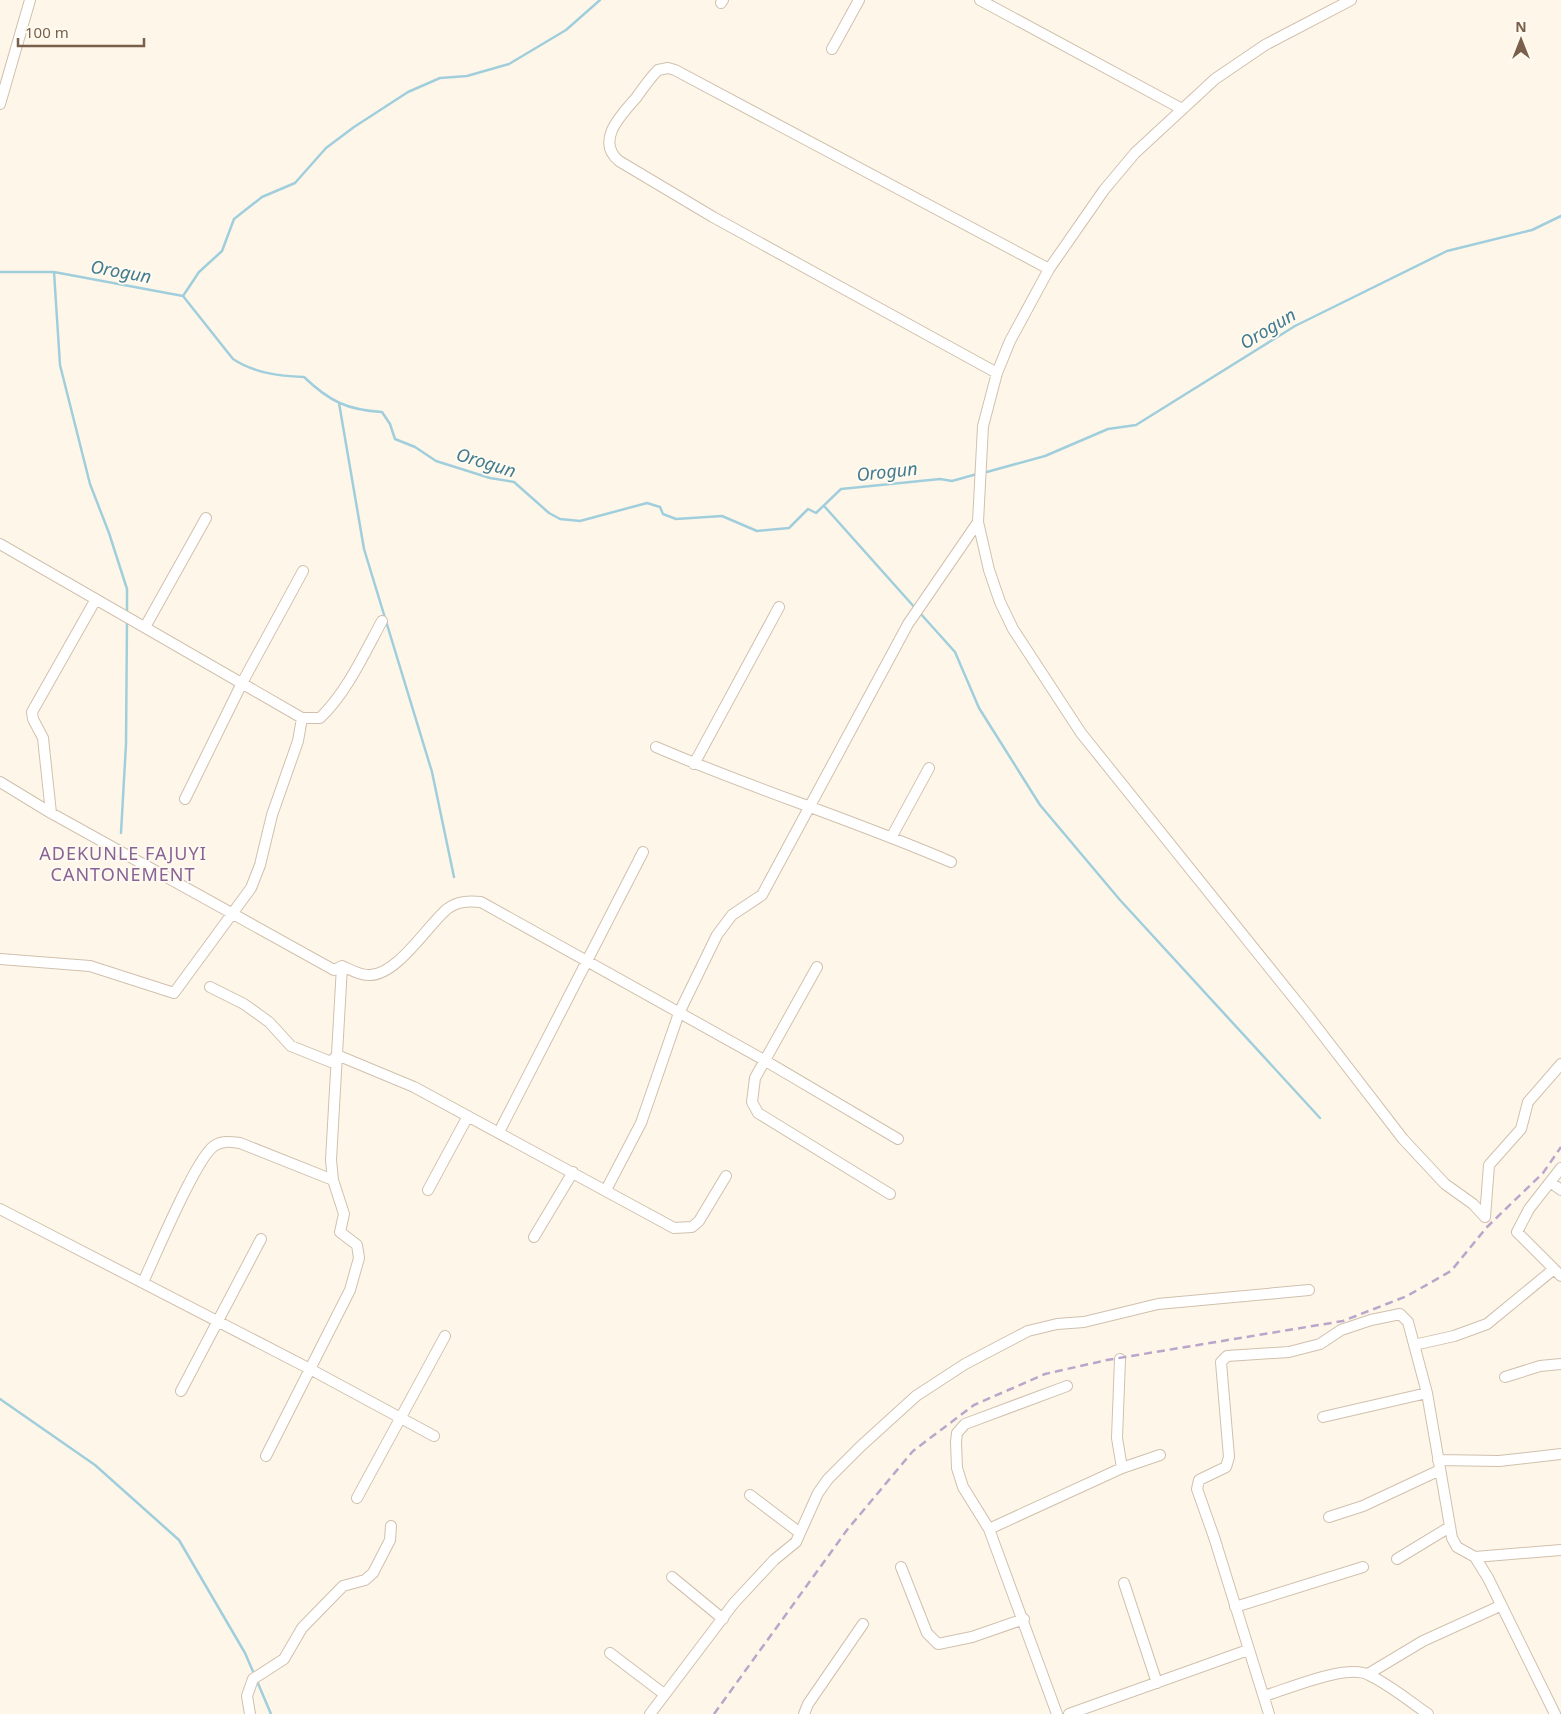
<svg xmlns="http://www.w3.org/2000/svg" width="1561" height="1714" viewBox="0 0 1561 1714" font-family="'Noto Sans',sans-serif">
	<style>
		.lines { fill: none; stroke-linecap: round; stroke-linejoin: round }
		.stream { stroke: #a1cedc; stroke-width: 2.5 }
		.street-casing { stroke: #d1c0ad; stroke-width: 12 }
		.street { stroke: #fff; stroke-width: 10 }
		.rail { stroke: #bca5ca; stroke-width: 2.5; stroke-dasharray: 8 5; stroke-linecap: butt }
		.labels { text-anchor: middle; stroke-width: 4; stroke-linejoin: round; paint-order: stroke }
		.water-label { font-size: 18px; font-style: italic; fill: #417b8f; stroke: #fffaf0 }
		.neighbourhood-label { font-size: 18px; letter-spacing: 1px; fill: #896296; stroke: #fffaf0 }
	</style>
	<rect width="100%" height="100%" fill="#fef7e9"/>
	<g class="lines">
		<path class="stream" d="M 0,272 L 54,272 L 183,296 L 233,359 C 254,373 279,376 304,377 C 329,401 347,410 382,412 L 390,424 L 395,439 L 415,447 L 436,461 L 490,478 L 514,482 L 549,513 L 560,519 L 580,521 L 647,503 L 660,507 L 663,514 L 676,519 L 722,516 L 757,531 L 789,528 L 808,509 L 816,513 L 841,489 L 940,479 L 952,481 L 977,474
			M 54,272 L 60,365 L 90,484 L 109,533 L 127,589 L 127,615
			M 183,296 L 199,272 L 222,251 L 234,219 L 262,197 L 295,183 L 326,148 L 354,127 L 408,92 L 440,78 L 467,76 L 509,64 L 566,30 L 600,0
			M 339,403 L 364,549 L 432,772 L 454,877
			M 983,473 L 1045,456 L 1108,429 L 1136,425 L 1295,326 L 1447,251 L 1532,230 L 1561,216
			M 825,507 L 916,609
			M 920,613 L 955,652 L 979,708 L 1040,805 L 1120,900 L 1320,1118
			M 121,833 L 126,744 L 127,620
			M 0,1399 L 95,1465 L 179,1540 L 245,1653 L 255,1676
			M 257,1681 L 271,1714"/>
		<defs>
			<path id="street" d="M 980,0 L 1182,109
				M 1351,0 L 1265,45 L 1215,79 L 1135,153 L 1104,190 L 1049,269 L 1010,341 L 997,373 L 983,426 L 978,522 L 989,570 L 1000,602 L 1013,629 L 1081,733 L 1309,1017 L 1403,1139 L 1445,1184 L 1473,1204 L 1485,1217
				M 721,3 L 723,0
				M 832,49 L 859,0
				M 0,104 L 30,0
				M 997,373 L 713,217 L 619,161 C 595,141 621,115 636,98 C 643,88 650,78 658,70 L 668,68 L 675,70 L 1049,269
				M 0,544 L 302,718
				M 145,627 L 206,518
				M 656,747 C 753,789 854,820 951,862
				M 694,764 L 779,607
				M 0,782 L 51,813 L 334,970 L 342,966 C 349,969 359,975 368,975 C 396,977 427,926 447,909 C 458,901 468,901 481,902 L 764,1060 L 898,1139
				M 185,799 L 242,683 L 303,571
				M 51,813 L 43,738 L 33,719 L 32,712 L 96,599
				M 892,836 L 929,768
				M 0,959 L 90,966 L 174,993 L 251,888 L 260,865 L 272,815 L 298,741 L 302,718 L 320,718 C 347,692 364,654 382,621
				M 817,967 L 755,1078 L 752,1102 L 758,1113 L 890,1194
				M 210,987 L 244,1004 L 269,1022 L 291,1046 L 331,1062 L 337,1055 L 414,1087 L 674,1228 L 692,1227 L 699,1221 L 726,1176
				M 499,1132 L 643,852
				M 1561,1168 L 1529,1209 L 1517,1232 L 1561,1276
				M 1550,1182 L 1561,1190
				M 428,1190 L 468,1116
				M 606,1190 L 641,1123 L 679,1013 L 717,935 L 732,915 L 762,895 L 908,624 L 978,522
				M 0,1209 L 310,1369 L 434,1436
				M 1485,1217 L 1489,1165 L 1521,1129 L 1528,1102 L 1561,1064
				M 534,1237 L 573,1172
				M 143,1282 C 155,1257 196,1158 214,1146 C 222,1140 232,1142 240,1143 L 333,1180
				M 1414,1345 L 1454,1336 L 1487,1324 L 1554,1269
				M 1120,1359 L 1117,1438 L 1122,1468
				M 1505,1377 L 1540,1366 L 1561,1364
				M 181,1391 L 261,1239
				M 1323,1417 L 1427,1393
				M 266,1456 L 350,1290 L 359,1258 L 357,1245 L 340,1232 L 344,1214 L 333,1180 L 331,1160 L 342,966
				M 1438,1460 L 1499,1461 L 1561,1454
				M 750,1495 L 800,1533
				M 357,1498 L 445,1336
				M 1329,1517 L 1363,1506 L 1440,1470
				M 989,1529 L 1122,1468 L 1160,1455
				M 1475,1557 L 1561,1550
				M 1397,1559 L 1448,1528
				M 901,1567 L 927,1633 L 938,1644 L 972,1637 L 1024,1619
				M 672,1577 L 723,1619
				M 1124,1583 L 1157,1683
				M 1235,1607 L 1363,1567
				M 610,1653 L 664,1694
				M 1368,1674 L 1423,1641 L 1500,1606
				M 1264,1696 C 1288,1689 1347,1663 1369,1675 C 1390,1685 1409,1701 1428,1714
				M 250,1714 L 247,1696 L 253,1679 L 284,1659 L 302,1628 L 343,1586 L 365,1580 L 373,1573 L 390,1540 L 391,1526
				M 650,1714 L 734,1603 L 774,1560 L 796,1542 L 818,1493 L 828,1479 L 861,1446 L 916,1396 L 965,1364 L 1028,1331 L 1057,1324 L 1084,1322 L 1158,1304 L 1309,1290
				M 804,1714 L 808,1704 L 863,1624
				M 1057,1714 L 989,1529 L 963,1487 L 957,1468 L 956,1442 L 957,1433 L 965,1424 L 1067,1386
				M 1069,1714 L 1248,1650
				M 1269,1714 L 1214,1537 L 1197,1489 L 1199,1480 L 1226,1467 L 1229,1457 L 1221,1362 L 1227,1356 L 1289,1352 L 1320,1344 L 1341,1330 L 1371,1320 L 1400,1314 L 1408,1322 L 1427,1393 L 1452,1538 L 1457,1547 L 1475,1557 L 1488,1578 L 1555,1714"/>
		</defs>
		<use href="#street" class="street-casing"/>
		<use href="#street" class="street"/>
		<path class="rail" d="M 714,1714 L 847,1530 L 913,1451 L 974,1405 L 1045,1374 L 1107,1360 L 1343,1321 L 1407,1296 L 1451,1271 L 1487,1227 L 1543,1173 L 1561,1147"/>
	</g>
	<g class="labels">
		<g class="water-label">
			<text transform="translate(121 272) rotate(10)" y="6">Orogun</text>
			<text transform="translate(1268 329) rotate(-31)" y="6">Orogun</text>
			<text transform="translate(486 463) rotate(17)" y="6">Orogun</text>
			<text transform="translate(887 472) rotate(-6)" y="6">Orogun</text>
		</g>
		<g class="neighbourhood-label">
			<text x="123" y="860">ADEKUNLE FAJUYI<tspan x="123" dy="21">CANTONEMENT</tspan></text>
		</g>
	</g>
	<g transform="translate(1521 40)" stroke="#fffaf0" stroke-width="4" paint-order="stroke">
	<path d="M0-4L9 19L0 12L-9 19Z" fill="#7a5f4a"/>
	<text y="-8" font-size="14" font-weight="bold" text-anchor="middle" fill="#7a5f4a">N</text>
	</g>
	<path d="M18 38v8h126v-8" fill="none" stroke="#7a5f4a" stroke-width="2.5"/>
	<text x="25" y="38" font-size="15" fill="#7a5f4a" stroke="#fffaf0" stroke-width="4" paint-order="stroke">100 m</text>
</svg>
